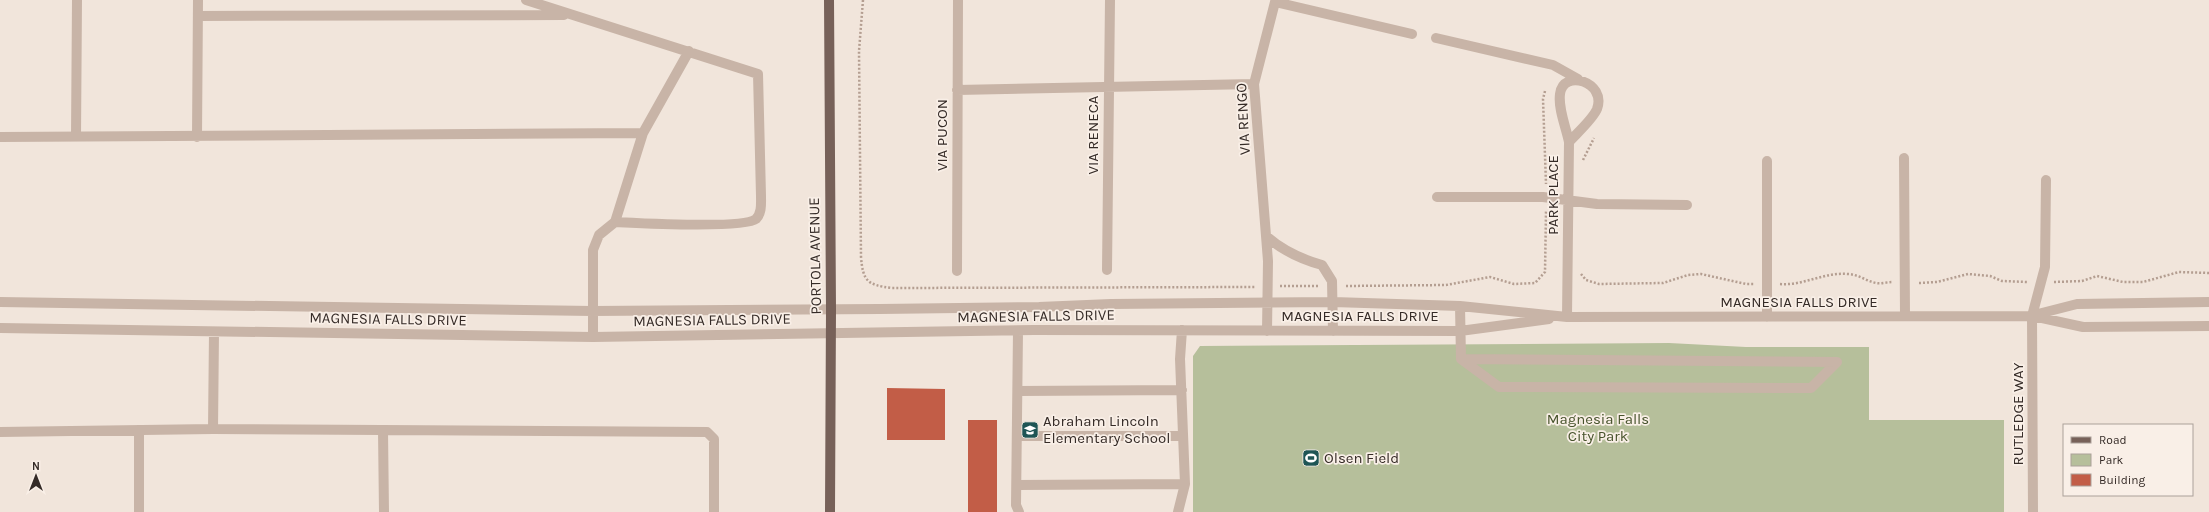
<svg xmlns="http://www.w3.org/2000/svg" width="2209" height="512" viewBox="0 0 2209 512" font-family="Karla,sans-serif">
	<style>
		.green { fill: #b6bf9b }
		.building { fill: #c25d47 }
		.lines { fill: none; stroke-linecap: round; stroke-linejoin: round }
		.path { stroke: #b49e91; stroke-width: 2.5; stroke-dasharray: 2 2; stroke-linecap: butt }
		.minor { stroke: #c8b4a7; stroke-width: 10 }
		.major { stroke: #776159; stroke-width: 10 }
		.labels { text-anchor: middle; stroke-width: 3.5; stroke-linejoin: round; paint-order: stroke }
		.street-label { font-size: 15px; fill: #352b27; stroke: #f9efe7 }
		.park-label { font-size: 15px; fill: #47532c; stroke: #f9efe7 }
		.poi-label { font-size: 15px; fill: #352b27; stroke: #f9efe7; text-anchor: start }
	</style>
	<rect width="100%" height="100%" fill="#f1e5db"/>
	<path class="green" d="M 1669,343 L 1746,347 L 1869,347 L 1869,420 L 2004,420 L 2004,512 L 1193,512 L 1193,356 L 1200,346 Z"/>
	<path class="building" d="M 887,388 L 945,389 L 945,440 L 887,440 Z
		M 968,420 L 997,420 L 997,512 L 968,512 Z"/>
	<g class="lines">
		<path class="path" d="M 863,0 L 859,51 L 861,257 C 863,281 867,285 892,288 L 1255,287
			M 1545,91 L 1543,99 L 1546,184
			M 1583,160 L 1594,138
			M 1581,274 L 1586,280 L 1599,284 L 1663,283 L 1688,275 L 1701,274 L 1746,284 L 1755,284
			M 2054,282 L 2082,281 L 2097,276 L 2123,282 L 2143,282 L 2179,272 L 2209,273
			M 1919,283 L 1937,282 L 1968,274 L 1990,276 L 2002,281 L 2027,282
			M 1780,284 C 1803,286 1824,272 1847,274 C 1858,274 1866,281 1876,283 C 1881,284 1887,282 1892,282
			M 1280,286 L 1319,286
			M 1346,286 L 1446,285 L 1490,277 L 1514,284 L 1535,283 L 1545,272 L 1546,211"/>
		<path class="minor" d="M 526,0 L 758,74 L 761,196 C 761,204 762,213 756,219 C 744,229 636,223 615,222 L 643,133
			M 198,16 L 564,15
			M 1436,38 L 1553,65 L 1578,79
			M 957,90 L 1254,84
			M 0,137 L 643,133 L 689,51
			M 76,137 L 77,0
			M 197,137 L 198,0
			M 1904,158 L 1905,316
			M 1767,161 L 1767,317
			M 1437,197 L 1543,197 L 1597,204 L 1687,205
			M 1266,236 C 1283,251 1300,259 1322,265 L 1332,281 L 1333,331
			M 1107,270 L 1110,0
			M 957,271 L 958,0
			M 0,302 L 592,311 L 880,309 L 1039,307 L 1111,304 L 1333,302 L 1460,306 L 1567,317 L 2032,316 L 2083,327 L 2209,326
			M 1460,306 L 1461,359 L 1837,362
			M 2034,315 L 2077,304 L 2209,302
			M 1567,317 L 1569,142 C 1576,134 1593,119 1597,109 C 1607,82 1563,68 1560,94 C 1558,109 1566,127 1569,142
			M 0,328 L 593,337 L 1034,330 L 1460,331 L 1549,319
			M 1018,331 L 1016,505 L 1019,512
			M 1267,331 L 1268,261 L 1254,84 L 1275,2 L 1412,34
			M 593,337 L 593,250 L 599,235 L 615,222
			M 1461,359 L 1499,387 L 1811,388 L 1837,362
			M 1018,391 L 1182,390
			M 213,429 L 214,332
			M 383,431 L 384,512
			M 0,432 L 213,429 L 707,432 L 714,439 L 714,512
			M 1017,436 L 1183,436
			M 1017,485 L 1185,484
			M 139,512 L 139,430
			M 1178,512 L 1185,484 L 1180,359 L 1182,330
			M 2033,512 L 2032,316 L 2045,267 L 2046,180"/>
		<path class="major" d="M 829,0 L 831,310 L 830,512"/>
	</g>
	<defs>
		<symbol id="school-square" viewBox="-11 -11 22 22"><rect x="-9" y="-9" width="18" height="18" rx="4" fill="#1e5555" stroke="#f9efe7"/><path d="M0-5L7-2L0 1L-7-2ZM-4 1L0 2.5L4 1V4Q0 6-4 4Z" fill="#fff"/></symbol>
		<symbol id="stadium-square" viewBox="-11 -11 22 22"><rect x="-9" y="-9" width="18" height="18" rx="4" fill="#1e5555" stroke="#f9efe7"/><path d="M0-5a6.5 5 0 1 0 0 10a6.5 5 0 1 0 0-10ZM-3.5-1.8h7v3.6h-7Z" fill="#fff"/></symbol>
	</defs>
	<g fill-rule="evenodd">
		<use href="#school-square" x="1020" y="420" width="20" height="20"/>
		<use href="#stadium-square" x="1301" y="448" width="20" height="20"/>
	</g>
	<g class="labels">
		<g class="street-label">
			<text transform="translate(1243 119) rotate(-93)" y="5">VIA RENGO</text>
			<text transform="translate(942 135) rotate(-90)" y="5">VIA PUCON</text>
			<text transform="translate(1093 135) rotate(-90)" y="5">VIA RENECA</text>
			<text transform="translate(1553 195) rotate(-90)" y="5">PARK PLACE</text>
			<text transform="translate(815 256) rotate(-91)" y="5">PORTOLA AVENUE</text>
			<text x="1799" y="307">MAGNESIA FALLS DRIVE</text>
			<text transform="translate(1036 316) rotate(-1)" y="5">MAGNESIA FALLS DRIVE</text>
			<text x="1360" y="321">MAGNESIA FALLS DRIVE</text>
			<text transform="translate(388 319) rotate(1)" y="5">MAGNESIA FALLS DRIVE</text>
			<text transform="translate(712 320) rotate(-1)" y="5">MAGNESIA FALLS DRIVE</text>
			<text transform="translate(2018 414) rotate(-90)" y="5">RUTLEDGE WAY</text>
		</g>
		<g class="park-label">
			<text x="1598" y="424">Magnesia Falls<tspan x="1598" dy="17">City Park</tspan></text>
		</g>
		<g class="poi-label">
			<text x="1043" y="426">Abraham Lincoln<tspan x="1043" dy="17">Elementary School</tspan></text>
			<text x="1324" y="463">Olsen Field</text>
		</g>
	</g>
	<rect x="2063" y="424" width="130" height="72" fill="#f9efe7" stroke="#aba19a"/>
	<rect x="2071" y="437" width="20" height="6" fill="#776159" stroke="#aba19a"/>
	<text x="2099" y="444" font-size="12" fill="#352b27">Road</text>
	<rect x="2071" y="454" width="20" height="12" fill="#b6bf9b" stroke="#aba19a"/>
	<text x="2099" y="464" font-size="12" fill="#352b27">Park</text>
	<rect x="2071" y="474" width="20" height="12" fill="#c25d47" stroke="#aba19a"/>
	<text x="2099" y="484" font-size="12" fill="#352b27">Building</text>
	<g transform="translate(36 476)" stroke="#f9efe7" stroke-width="3" paint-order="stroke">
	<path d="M0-3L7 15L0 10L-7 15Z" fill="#352b27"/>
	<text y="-6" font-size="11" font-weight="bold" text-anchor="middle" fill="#352b27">N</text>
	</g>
</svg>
